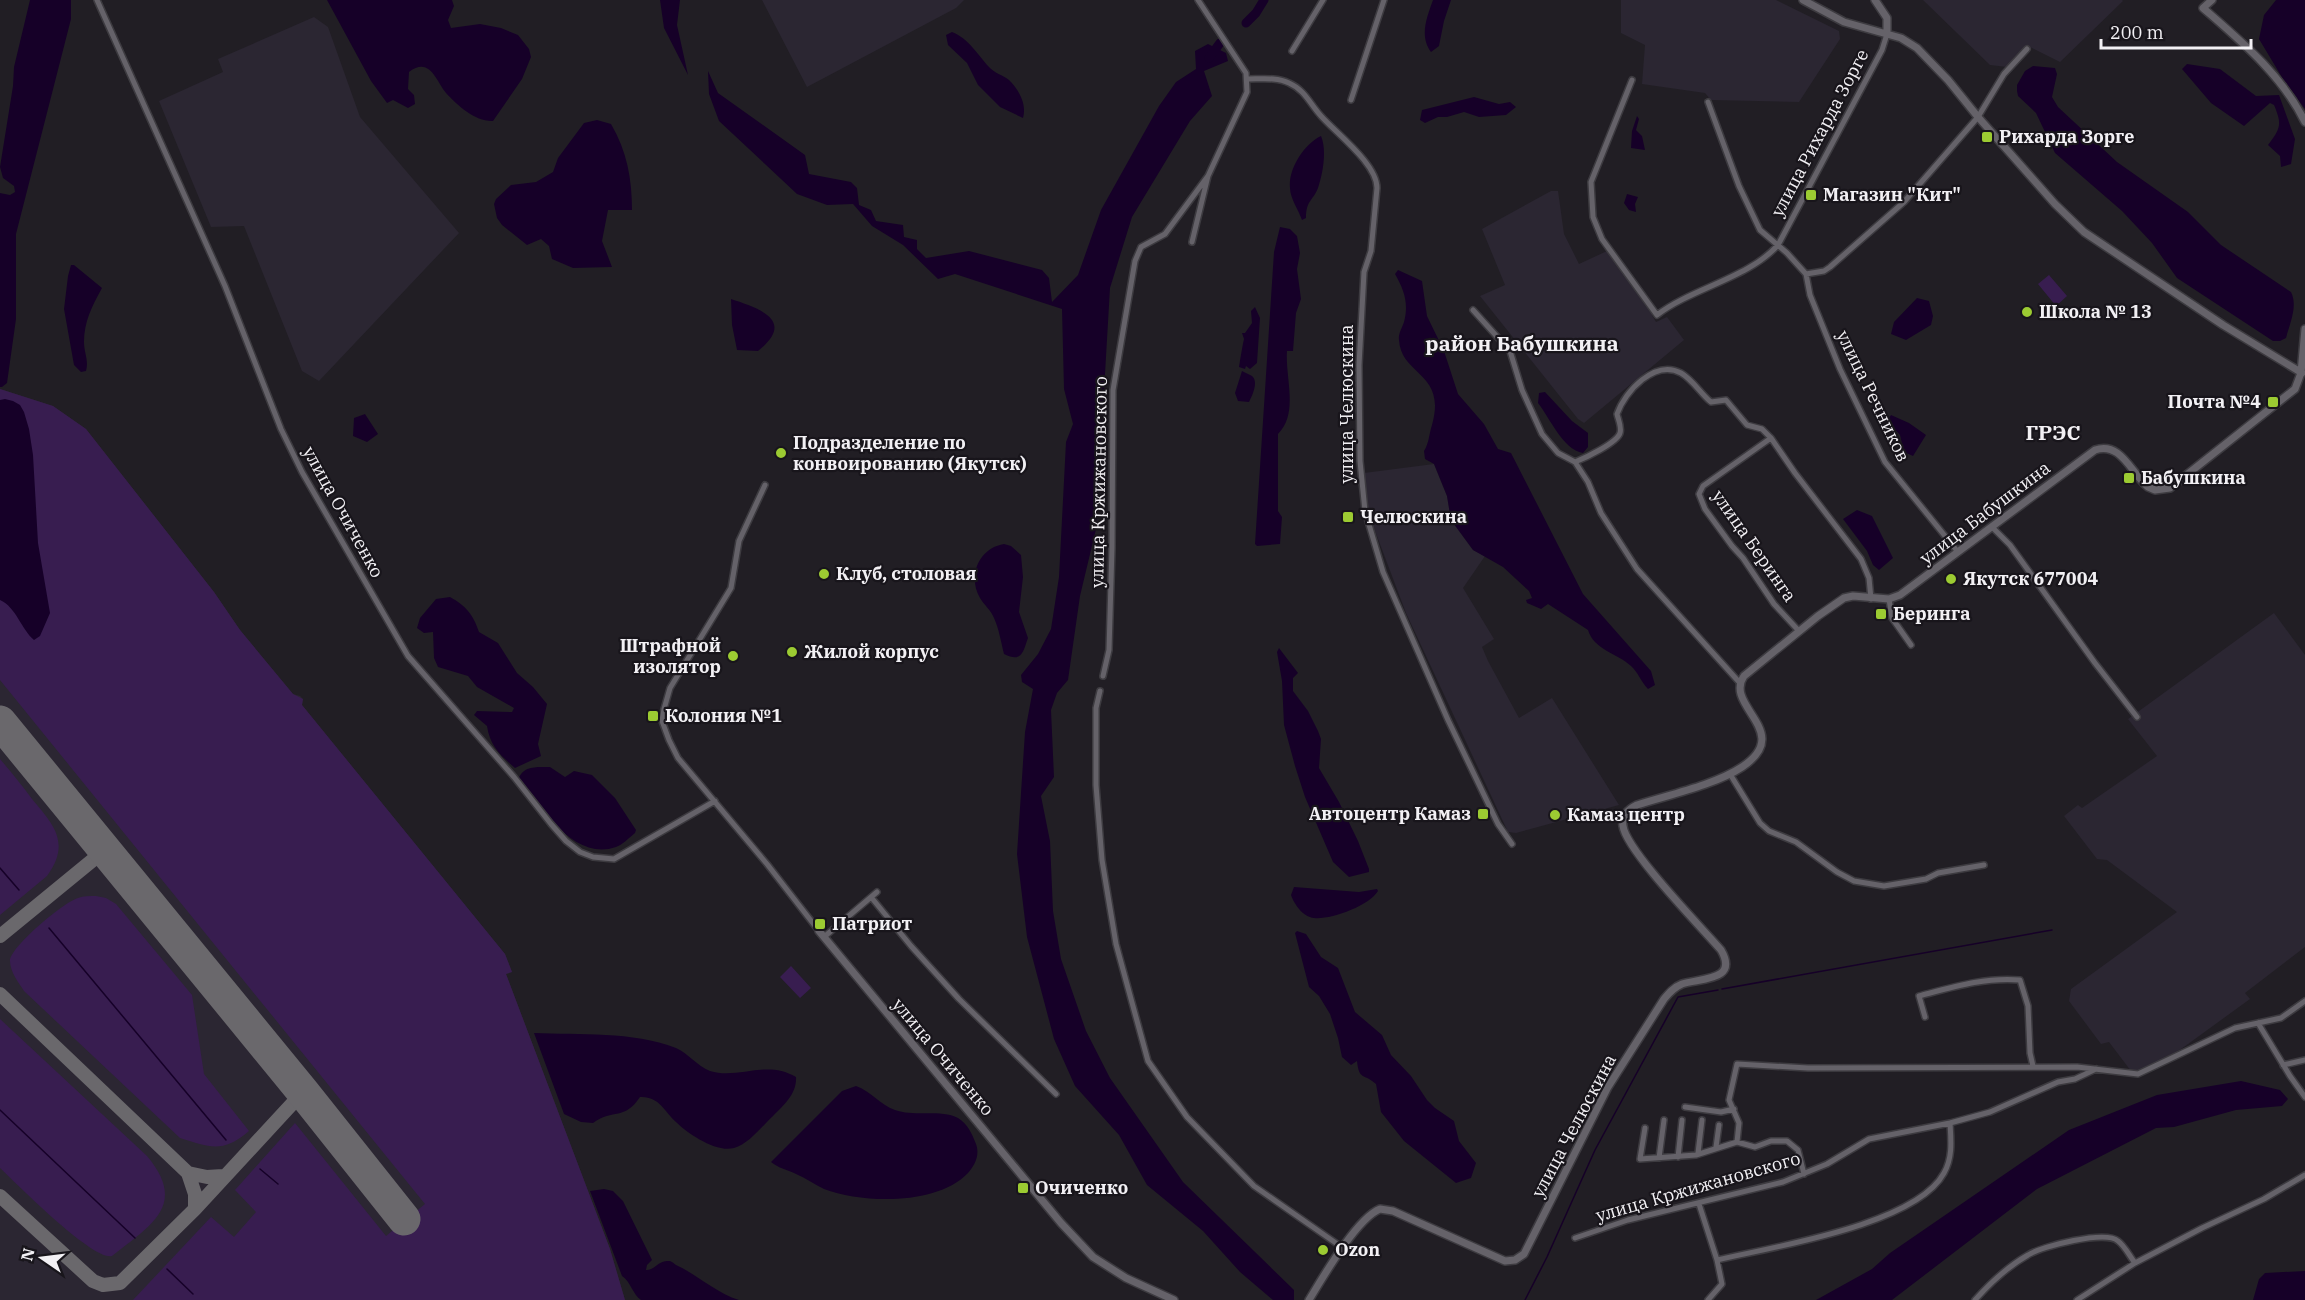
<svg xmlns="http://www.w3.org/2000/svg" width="2305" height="1300" viewBox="0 0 2305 1300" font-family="'IBM Plex Serif',serif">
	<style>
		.built { fill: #2b2632 }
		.green { fill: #381d50 }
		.water { fill: #160028 }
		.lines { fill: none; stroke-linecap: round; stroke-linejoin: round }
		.stream { stroke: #160028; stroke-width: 1.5 }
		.river { stroke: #160028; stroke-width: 9 }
		.taxiway { stroke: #6a686c; stroke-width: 14 }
		.runway { stroke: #6a686c; stroke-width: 33 }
		.street-casing { stroke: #3d3b40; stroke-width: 8 }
		.secondary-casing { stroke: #3d3b40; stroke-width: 10 }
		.street { stroke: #656269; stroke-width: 5 }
		.secondary { stroke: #656269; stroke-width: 7 }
		.poi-dot { fill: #9ccb32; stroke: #18151b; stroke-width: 2 }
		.labels { text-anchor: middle; stroke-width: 4.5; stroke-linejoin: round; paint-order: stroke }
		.street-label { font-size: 18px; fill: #f2f0f4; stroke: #18151b }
		.poi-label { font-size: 18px; font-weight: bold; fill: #f2f0f4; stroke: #18151b; text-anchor: start }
		.quarter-label { font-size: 21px; font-weight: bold; fill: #f2f0f4; stroke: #18151b }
	</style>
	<rect width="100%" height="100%" fill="#211e24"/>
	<path class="built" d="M 762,0 L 964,0 L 956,8 L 807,87 Z
		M 1621,0 L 1776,0 L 1839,31 L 1840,39 L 1799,102 L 1711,100 L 1705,93 L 1642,84 L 1645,45 L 1621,33 Z
		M 1923,0 L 2122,0 L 2123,1 L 2060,62 L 2028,46 L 2007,67 L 1990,65 Z
		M 314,17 L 328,27 L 360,117 L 459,233 L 319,381 L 302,371 L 244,226 L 211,227 L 159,101 L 223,72 L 218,59 Z
		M 1551,191 L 1558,191 L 1564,234 L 1579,264 L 1607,251 L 1654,313 L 1652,315 L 1656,322 L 1667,317 L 1684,340 L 1584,423 L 1578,419 L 1480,296 L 1505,285 L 1482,229 Z
		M 0,389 L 53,406 L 86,429 L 214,592 L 240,630 L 293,694 L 300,696 L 303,699 L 302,705 L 505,954 L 512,972 L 506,974 L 610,1249 L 625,1300 L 0,1300 Z
		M 1434,464 L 1447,496 L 1451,520 L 1473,550 L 1485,556 L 1463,588 L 1494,639 L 1482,647 L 1488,661 L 1519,718 L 1552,698 L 1619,805 L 1516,833 L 1508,832 L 1406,613 L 1369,515 L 1364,473 Z
		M 2274,613 L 2305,655 L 2305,947 L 2245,993 L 2250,999 L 2177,1052 L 2141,1070 L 2131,1071 L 2109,1042 L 2101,1044 L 2069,1001 L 2071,989 L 2177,912 L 2107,860 L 2097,859 L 2064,816 L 2078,805 L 2082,808 L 2157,756 L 2128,719 Z"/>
	<path class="green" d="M 2049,275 L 2067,296 L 2056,306 L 2038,284 Z
		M 0,389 L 53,406 L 86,429 L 214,592 L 240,630 L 293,694 L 303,699 L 302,705 L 505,954 L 512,972 L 506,974 L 610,1249 L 625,1300 L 133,1300 L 211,1217 L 234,1237 L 256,1212 L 235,1190 L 295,1123 L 386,1236 L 425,1204 L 0,680 Z
		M 0,759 C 11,772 22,785 32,799 C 54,825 71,843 47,876 L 0,915 Z
		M 96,896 L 106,898 L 116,904 L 192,995 L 204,1074 L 249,1131 C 223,1153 211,1148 180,1138 L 24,991 C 19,983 10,972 10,961 C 10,947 64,902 78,898 C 83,896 90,896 96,896 Z
		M 791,966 L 811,988 L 800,998 L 780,977 Z
		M 0,1019 L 147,1156 C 189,1206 149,1226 112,1256 C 93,1261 17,1184 0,1168 Z"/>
	<path class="water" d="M 30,0 L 71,0 L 71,19 L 16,234 L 16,319 L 7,383 L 2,387 L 0,387 L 0,193 L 10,195 L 15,192 L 14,186 L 3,178 L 0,167 L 13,86 L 14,67 Z
		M 327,0 L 452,0 L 454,6 L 448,20 L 451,28 L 480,24 L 501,28 L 518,35 L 529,49 L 531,57 L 522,79 L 493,121 C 476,122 458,106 446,93 C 436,81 430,56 409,72 L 408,89 L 414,95 L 415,104 L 408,108 L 393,100 L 387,103 L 371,81 Z
		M 660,0 L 680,0 L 677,25 L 688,75 L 664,28 Z
		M 1433,0 L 1451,0 L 1444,21 L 1439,46 L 1431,52 C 1419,36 1427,17 1433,0 Z
		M 2276,0 L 2305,0 L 2305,109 L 2283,79 L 2259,39 L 2264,15 Z
		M 952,32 C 968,38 978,55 989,67 C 994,73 1003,75 1009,80 C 1019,90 1027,104 1023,118 L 1000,107 L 978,85 L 967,63 L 948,45 L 946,35 Z
		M 1208,44 L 1226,53 L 1228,61 L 1204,71 L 1212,96 L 1190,121 L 1132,217 L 1110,288 L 1096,529 L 1080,596 L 1068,680 L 1057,693 L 1051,710 L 1054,777 L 1041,796 L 1050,841 L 1053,911 L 1061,959 L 1086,1031 L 1110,1078 L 1183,1182 L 1294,1290 L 1294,1300 L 1273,1300 L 1240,1272 L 1203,1231 L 1147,1185 L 1119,1135 L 1075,1086 L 1054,1039 L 1027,937 L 1017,854 L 1025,732 L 1033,689 L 1022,682 L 1021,675 L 1038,654 L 1051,629 L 1059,577 L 1066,442 L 1073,424 L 1064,389 L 1062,309 L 955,274 L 938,279 L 903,245 L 872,226 L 853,204 L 827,205 L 797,194 L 719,121 L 709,94 L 708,71 L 718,93 L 805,155 L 809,174 L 851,182 L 857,188 L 859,205 L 871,210 L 876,221 L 903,225 L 904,237 L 917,240 L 917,249 L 926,258 L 969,251 L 1042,270 L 1049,278 L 1052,302 L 1078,275 L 1101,210 L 1159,106 L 1176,82 L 1196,69 L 1195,51 Z
		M 2187,64 L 2220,69 L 2256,96 L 2279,95 L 2295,139 L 2291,164 L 2281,167 L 2280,156 L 2268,145 C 2281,128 2282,124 2274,105 L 2270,103 L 2244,126 L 2211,103 L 2182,69 Z
		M 2033,66 L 2055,68 L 2057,74 L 2052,97 L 2058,107 L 2117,162 L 2188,212 L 2221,245 L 2291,292 C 2298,306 2290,323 2286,338 L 2280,341 L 2273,341 L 2177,278 L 2152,243 L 2122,211 L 2055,153 L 2036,113 L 2018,96 L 2017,91 L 2017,85 L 2025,71 Z
		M 1474,97 L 1499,104 L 1510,102 L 1516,107 L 1506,115 L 1479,117 L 1464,112 L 1447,117 L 1438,117 L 1425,123 L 1420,120 L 1422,110 Z
		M 1637,116 L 1639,119 L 1636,130 L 1642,136 L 1645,150 L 1631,148 L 1632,131 Z
		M 597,120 L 611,124 C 627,151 632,179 632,210 L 608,210 L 602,241 L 612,267 L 573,268 L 552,259 L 549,246 L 541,239 L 527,245 L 502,225 L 497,218 L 494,204 L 496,199 L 511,185 L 536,182 L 553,172 L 558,158 L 584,123 Z
		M 1321,136 C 1327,150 1323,173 1318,188 C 1313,201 1306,200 1306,218 L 1302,220 C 1299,211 1290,198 1290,188 C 1288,169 1304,144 1321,136 Z
		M 1627,194 L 1638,197 L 1635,204 L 1636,212 L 1629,210 L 1624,203 Z
		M 1280,227 L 1290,229 L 1297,236 L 1300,253 L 1297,269 L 1301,299 L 1296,313 L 1293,351 L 1287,351 C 1285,378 1299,413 1278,434 L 1278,511 L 1282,517 L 1280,544 L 1257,546 L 1255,544 L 1274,252 Z
		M 71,265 L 74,265 L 102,288 C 92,306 84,322 84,342 C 84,353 89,360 86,371 L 81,372 L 74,365 L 64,309 L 68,276 Z
		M 1398,270 L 1422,281 L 1427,316 L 1444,351 L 1458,394 L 1484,424 L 1498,449 L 1511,453 L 1583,594 L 1651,671 L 1655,685 L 1648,689 C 1641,682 1638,672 1631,666 C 1617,653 1594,650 1588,630 L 1548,604 L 1541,609 L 1527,603 L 1526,600 L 1532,598 L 1529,591 L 1503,567 L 1473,550 L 1451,520 L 1447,496 L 1434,464 L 1425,459 L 1424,451 C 1429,443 1429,434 1432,425 C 1447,372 1401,376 1399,340 C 1398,334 1402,328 1404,322 C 1409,303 1404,290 1395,274 Z
		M 1917,298 L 1929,301 L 1933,316 L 1931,325 L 1906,340 L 1891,334 L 1894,322 Z
		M 731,299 C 758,308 797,320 758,351 L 737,350 L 732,325 Z
		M 1255,307 L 1260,318 L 1257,363 L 1250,369 L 1246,366 L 1245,369 L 1239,367 C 1241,355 1242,348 1244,339 L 1242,333 L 1245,333 L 1252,323 L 1251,311 Z
		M 1242,371 C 1245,373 1249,374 1252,376 C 1259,382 1252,396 1249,402 L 1238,401 L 1235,393 Z
		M 1545,392 L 1572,421 L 1588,433 L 1588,447 L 1583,453 C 1563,450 1550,418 1538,403 L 1539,393 Z
		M 5,399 L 13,401 L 20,405 L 24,412 L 29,429 L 33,455 L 38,543 L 50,613 L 40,636 L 34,640 C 21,629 16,607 0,600 L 0,400 Z
		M 365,414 L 378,434 L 367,442 L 353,436 L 354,418 Z
		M 1891,415 L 1909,423 L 1926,435 L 1913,456 L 1904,452 L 1900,435 L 1887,421 Z
		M 1857,510 L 1872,516 L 1893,558 L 1879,570 L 1873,565 L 1867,551 L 1843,519 Z
		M 1004,544 L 1011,546 L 1021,555 L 1023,577 L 1019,612 L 1028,638 C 1023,652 1022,663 1004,654 C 1001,642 999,629 994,618 C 991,610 984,605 980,598 C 967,576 979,548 1004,544 Z
		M 450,597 C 466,606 473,614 479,632 L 498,643 L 517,673 L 533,687 L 547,704 L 538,744 L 541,756 L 515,768 C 500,755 490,746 487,726 L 474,715 L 477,711 L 512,712 L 514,708 L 477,687 L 468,676 L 438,667 L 434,658 L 433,632 L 424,633 L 417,628 L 420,618 L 436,599 Z
		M 1279,648 L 1298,673 L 1293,678 L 1293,691 L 1308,711 L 1318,731 L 1321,739 L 1319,768 L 1339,802 L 1358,841 L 1369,869 L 1369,872 L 1349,877 L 1333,862 L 1305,797 L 1295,766 L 1284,725 L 1282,681 L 1277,652 Z
		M 550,767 L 565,777 L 574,771 L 592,775 L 615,798 L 636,830 L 635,833 C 629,838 622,845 616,847 C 574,862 540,806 518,780 C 523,765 537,767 550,767 Z
		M 1294,887 L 1359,892 L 1377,889 L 1378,891 C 1369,906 1330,920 1314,918 C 1303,917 1294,904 1291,895 Z
		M 1297,931 L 1306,934 L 1321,957 L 1338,968 L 1355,1012 L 1382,1035 L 1391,1055 L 1411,1076 L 1427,1100 L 1435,1108 L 1454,1121 L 1459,1141 L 1476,1163 L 1471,1178 L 1456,1183 L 1404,1141 L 1381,1112 L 1376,1084 C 1364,1073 1359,1081 1357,1061 L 1351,1065 L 1342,1057 L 1338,1038 L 1330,1014 L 1319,996 L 1309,987 L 1295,933 Z
		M 534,1033 C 580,1035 632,1031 676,1048 C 688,1053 697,1066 710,1071 C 738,1080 766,1059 796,1077 C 797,1094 784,1105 773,1116 C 762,1126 749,1144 734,1148 C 717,1153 688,1134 676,1122 C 664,1111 659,1096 640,1097 C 624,1121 614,1108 593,1123 L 581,1122 L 564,1114 Z
		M 2241,1081 L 2280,1090 L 2288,1099 L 2282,1106 L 2236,1110 L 2174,1127 L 2156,1128 L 2037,1189 L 1892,1300 L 1816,1300 L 1872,1269 L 1890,1253 L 2069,1130 L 2157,1095 Z
		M 856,1086 C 871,1091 880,1105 895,1110 C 915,1117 941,1109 958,1118 C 968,1124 972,1134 976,1144 C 980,1155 975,1165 968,1173 C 938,1205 864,1204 824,1189 C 815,1185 806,1178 796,1174 C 788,1170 778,1168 771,1162 L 842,1091 Z
		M 604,1189 L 613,1191 L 623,1201 L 652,1260 L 647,1265 L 646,1270 C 655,1270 659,1260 668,1261 C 672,1261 673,1263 676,1265 C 698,1275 716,1293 739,1300 L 641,1300 C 633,1295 631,1282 622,1276 L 590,1191 Z
		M 2305,1271 L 2305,1300 L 2253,1300 L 2259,1279 L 2265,1273 Z"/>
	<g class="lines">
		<path class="stream" d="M 0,868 L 19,890
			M 49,928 L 226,1140
			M 1722,989 L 2052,930
			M 0,1110 L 135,1238
			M 260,1169 L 278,1184
			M 167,1269 L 193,1294
			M 1525,1300 L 1547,1257 L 1595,1150 L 1678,997 L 1718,990"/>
		<path class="river" d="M 1246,23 L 1256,13 L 1264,0
			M 1209,58 L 1220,43"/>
		<path class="taxiway" d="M 0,936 L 105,850
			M 0,994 L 188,1173 L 207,1177 L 223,1176
			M 188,1173 L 195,1194 L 195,1209
			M 0,1196 L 93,1281 L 103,1285 L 120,1283 L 195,1209 L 303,1092"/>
		<path class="runway" d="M 0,722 L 303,1092 L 404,1219"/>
		<defs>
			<path id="street" d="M 97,0 L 225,286 L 281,429 L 302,472 L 408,656 L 514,777 L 551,824 L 566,841 L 580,852 L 593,857 L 614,859 L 715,801
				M 1292,51 L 1323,0
				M 1248,79 C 1261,79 1277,77 1289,83 C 1305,90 1310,104 1321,116 C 1337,134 1377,164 1377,188 L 1371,251 L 1364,272 L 1359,365 L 1360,461 L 1365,511 L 1383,572 L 1448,720 L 1498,824 L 1512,844
				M 1632,80 L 1591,182 L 1593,217 L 1602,239 L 1657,315 C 1692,288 1749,278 1778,245 L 1882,50 L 1887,34
				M 1351,100 L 1384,0
				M 1708,102 L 1739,186 L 1760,230 L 1787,253 L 1806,274 L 1810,295 L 1840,369 L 1885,462 L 1958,552
				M 1192,242 L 1208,176 L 1247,92 L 1246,73 L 1198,0
				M 1806,274 L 1824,271 L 1830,267 L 1904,202 L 1978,117 L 2004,74 L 2027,49
				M 1473,310 L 1510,351 L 1522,390 L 1542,434 L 1558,453 L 1575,462 L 1588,482 L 1601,513 L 1637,569 L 1740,683
				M 1575,462 C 1585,458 1617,443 1620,433 C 1622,427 1618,419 1617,414 C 1625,391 1655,359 1681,373 C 1693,380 1701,394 1711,402 L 1726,400 L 1747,425 L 1762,429 L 1771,438
				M 765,485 L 739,541 L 731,588 L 670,688 L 664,709 L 662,721 L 669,740 L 678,758 L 767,864 L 819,931
				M 1992,527 L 2010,545 L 2095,663 L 2137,717
				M 1889,599 L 1892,618 L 1911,645
				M 1799,631 L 1774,604 L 1743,558 L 1732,546 L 1705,509 L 1699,494 L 1703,486 L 1771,438 L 1795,473 L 1861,559 L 1869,578 L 1871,599
				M 1103,676 L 1109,650 L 1112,548 L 1113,390 L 1135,261 L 1141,247 L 1165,234 L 1208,176
				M 1100,691 L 1096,708 L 1096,785 L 1102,860 L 1116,944 L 1148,1061 L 1187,1117 L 1254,1186 L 1343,1248
				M 1730,774 L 1760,823 L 1769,831 L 1796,842 L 1837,872 L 1854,881 L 1884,886 L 1926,879 L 1938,873 L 1984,865
				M 871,897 L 911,946 L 959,999 L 1056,1094
				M 824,937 L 877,892
				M 1925,1017 L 1919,996 C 1953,987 1985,977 2020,980 L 2028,1006 L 2030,1053 L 2033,1066
				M 2258,1023 L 2290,1076 L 2305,1097
				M 2283,1065 L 2305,1060
				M 1685,1107 L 1721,1112 L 1734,1109
				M 1645,1128 L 1640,1159 L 1696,1155 L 1737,1142
				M 1716,1147 L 1719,1125
				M 1698,1153 L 1702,1120
				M 1678,1157 L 1682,1120
				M 1659,1158 L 1664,1120
				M 1804,1174 L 1798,1150 L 1787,1141 L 1771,1141 L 1755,1147 L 1737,1142 L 1739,1123 L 1729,1100 L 1737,1064 L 1808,1068 L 2077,1067 L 2138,1074 L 2235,1028 L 2281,1018 L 2305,1001
				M 1699,1204 L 1717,1260 C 1772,1247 1916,1225 1944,1173 C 1953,1157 1951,1140 1950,1123
				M 1575,1238 L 1628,1220 L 1783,1182 L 1827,1164 L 1869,1139 L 1950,1123 L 1990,1112 L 2058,1082 L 2075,1079 L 2096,1069
				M 1708,1300 L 1722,1284 L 1717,1260
				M 1975,1300 C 1991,1282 2007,1267 2028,1255 C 2042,1246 2106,1230 2118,1241 C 2125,1246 2130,1257 2135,1263
				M 2077,1300 L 2135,1263 L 2202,1228 L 2264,1199 L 2305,1175"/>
			<path id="secondary" d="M 1803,0 L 1844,22 L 1901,38 L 1917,48 L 1948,80 L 1978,117 L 2055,204 L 2084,232 L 2223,325 L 2302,373
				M 1875,0 L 1887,18 L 1887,34
				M 2212,0 L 2203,8 C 2242,42 2282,75 2305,122
				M 819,931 L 1061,1223 L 1093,1257 L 1126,1278 L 1174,1300
				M 1309,1300 C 1323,1277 1357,1218 1380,1209 L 1393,1211 L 1505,1261 L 1515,1260 L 1524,1254 L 1608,1087 L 1664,999 C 1669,993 1674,987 1682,984 C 1701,978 1739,981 1721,950 C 1701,927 1626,850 1623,826 C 1621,815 1629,809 1637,805 C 1668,795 1715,785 1742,767 C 1795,732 1723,706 1744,676 L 1818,616 L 1844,598 L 1853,596 L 1889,599 L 1900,595 L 2095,450 C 2121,441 2131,473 2148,487 L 2155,490 L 2170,488 L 2295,389 L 2301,373 L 2305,329"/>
		</defs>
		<use href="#street" class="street-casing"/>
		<use href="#secondary" class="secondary-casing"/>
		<use href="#street" class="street"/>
		<use href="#secondary" class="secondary"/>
	</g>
	<g class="poi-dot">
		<rect x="1981" y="131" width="12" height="12" rx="3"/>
		<rect x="1805" y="189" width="12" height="12" rx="3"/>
		<circle cx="2027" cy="312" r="6"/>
		<rect x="2267" y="396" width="12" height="12" rx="3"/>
		<circle cx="781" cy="453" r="6"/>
		<rect x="2123" y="472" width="12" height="12" rx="3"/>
		<rect x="1342" y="511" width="12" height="12" rx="3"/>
		<circle cx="824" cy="574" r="6"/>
		<circle cx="1951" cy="579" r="6"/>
		<rect x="1875" y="608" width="12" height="12" rx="3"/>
		<circle cx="792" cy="652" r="6"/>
		<circle cx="733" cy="656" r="6"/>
		<rect x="647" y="710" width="12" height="12" rx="3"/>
		<rect x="1477" y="808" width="12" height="12" rx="3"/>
		<circle cx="1555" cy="815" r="6"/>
		<rect x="814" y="918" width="12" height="12" rx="3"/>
		<rect x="1017" y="1182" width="12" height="12" rx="3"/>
		<circle cx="1323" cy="1250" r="6"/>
	</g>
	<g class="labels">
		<g class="street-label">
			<text transform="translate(1820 133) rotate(-62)" y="6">улица Рихарда Зорге</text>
			<text transform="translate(1873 396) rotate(64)" y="6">улица Речников</text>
			<text transform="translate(1347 404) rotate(-90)" y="6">улица Челюскина</text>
			<text transform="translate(1099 482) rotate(-89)" y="6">улица Кржижановского</text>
			<text transform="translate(343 512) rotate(61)" y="6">улица Очиченко</text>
			<text transform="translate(1985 513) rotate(-37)" y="6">улица Бабушкина</text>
			<text transform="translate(1754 546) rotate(55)" y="6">улица Беринга</text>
			<text transform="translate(943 1057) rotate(50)" y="6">улица Очиченко</text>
			<text transform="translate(1574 1126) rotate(-62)" y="6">улица Челюскина</text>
			<text transform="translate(1698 1187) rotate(-16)" y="6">улица Кржижановского</text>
		</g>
		<g class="poi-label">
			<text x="1999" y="143">Рихарда Зорге</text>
			<text x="1823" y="201">Магазин "Кит"</text>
			<text x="2039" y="318">Школа № 13</text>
			<text x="2261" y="408" text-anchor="end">Почта №4</text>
			<text x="793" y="449">Подразделение по<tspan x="793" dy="21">конвоированию (Якутск)</tspan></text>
			<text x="2141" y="484">Бабушкина</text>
			<text x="1360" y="523">Челюскина</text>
			<text x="836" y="580">Клуб, столовая</text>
			<text x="1963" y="585">Якутск 677004</text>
			<text x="1893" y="620">Беринга</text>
			<text x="721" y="652" text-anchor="end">Штрафной<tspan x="721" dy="21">изолятор</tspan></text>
			<text x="804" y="658">Жилой корпус</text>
			<text x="665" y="722">Колония №1</text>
			<text x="1471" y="820" text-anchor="end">Автоцентр Камаз</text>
			<text x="1567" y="821">Камаз центр</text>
			<text x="832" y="930">Патриот</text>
			<text x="1035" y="1194">Очиченко</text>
			<text x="1335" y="1256">Ozon</text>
		</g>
		<g class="quarter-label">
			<text x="1522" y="351">район Бабушкина</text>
			<text x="2053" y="440">ГРЭС</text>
		</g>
	</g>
	<g transform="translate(42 1258) rotate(284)" stroke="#18151b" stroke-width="4.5" paint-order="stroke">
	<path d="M0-4.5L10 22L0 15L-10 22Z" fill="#f2f0f4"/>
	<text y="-9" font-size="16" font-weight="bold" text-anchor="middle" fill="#f2f0f4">N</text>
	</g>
	<path d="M2101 39v9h150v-9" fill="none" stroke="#f2f0f4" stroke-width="3"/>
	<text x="2110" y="39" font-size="18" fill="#f2f0f4" stroke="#18151b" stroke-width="4.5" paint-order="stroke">200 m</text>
</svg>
